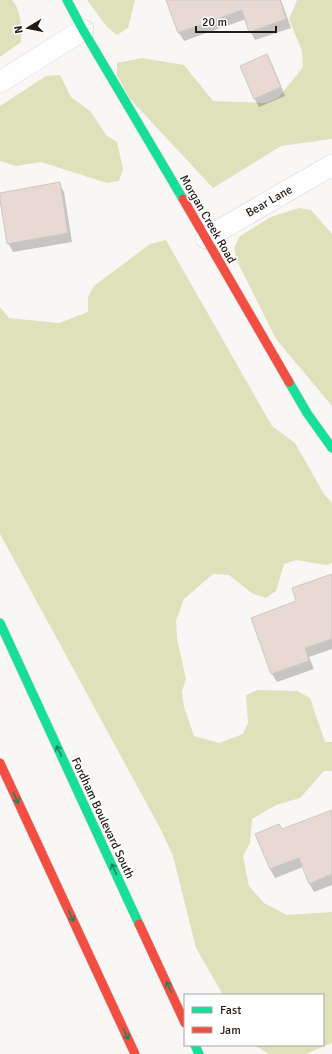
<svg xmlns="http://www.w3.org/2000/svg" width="332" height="1054" viewBox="0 0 332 1054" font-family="Signika,sans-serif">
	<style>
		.green { fill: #dde2bb }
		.shadow { fill: #0003 }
		.building { fill: #e8dad2; stroke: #ccc7c4 }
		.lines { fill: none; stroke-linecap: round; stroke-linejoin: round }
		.street-casing { stroke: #dad4d0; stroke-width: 22 }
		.fast-casing { stroke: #dad4d0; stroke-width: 10 }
		.jam-casing { stroke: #dad4d0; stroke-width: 10 }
		.street { stroke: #fefefe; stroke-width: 21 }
		.fast { stroke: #16e098; stroke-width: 9 }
		.jam { stroke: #f24e42; stroke-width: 9 }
		.oneway { stroke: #1b875d }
		.labels { text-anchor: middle; stroke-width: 3.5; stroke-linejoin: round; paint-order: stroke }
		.street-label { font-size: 12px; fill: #221a15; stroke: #fff }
	</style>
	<rect width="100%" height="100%" fill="#f9f7f5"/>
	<path class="green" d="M 0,0 L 12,0 C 21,9 22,29 21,42 L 0,57 Z
		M 87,0 L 135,0 L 128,28 L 117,35 L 107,27 Z
		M 297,0 L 332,0 L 332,139 L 281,146 L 213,188 L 130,99 L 117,75 L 117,63 L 142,58 L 184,65 L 213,101 L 266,103 L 279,97 L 303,67 L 302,51 L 289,19 Z
		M 60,75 L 71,97 L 91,112 L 106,135 L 117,142 L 123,169 L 119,181 L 107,183 L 41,162 L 16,166 L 0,161 L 0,106 L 46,76 Z
		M 299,208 L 311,210 L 332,234 L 332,406 L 276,339 L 237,261 L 234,248 L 240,236 L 271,217 Z
		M 166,240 L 272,426 L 295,443 L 324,494 L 332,503 L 332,563 L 326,565 L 296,560 L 284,564 L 276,591 L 266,598 L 253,594 L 229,575 L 213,574 L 184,599 L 176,621 L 177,639 L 186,679 L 182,691 L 184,707 L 194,736 L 219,743 L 243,734 L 248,723 L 246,695 L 258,690 L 297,691 L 310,698 L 325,742 L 332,742 L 332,771 L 324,771 L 300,798 L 276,805 L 252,819 L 250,843 L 243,856 L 249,886 L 264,903 L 287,915 L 332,912 L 332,1043 L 306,1054 L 269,1054 L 254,1045 L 323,1045 L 323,995 L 223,995 L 196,948 L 173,856 L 161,830 L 0,534 L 0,307 L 9,318 L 59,323 L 88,312 L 88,297 L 94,286 L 150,244 Z"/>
	<path class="shadow" d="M 167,0 L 281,0 L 291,28 L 255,40 L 250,31 L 246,19 L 184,41 L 179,33 Z
		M 267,55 L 272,64 L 285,96 L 259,107 L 254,98 Z
		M 59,184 L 64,192 L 72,242 L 13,252 L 8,243 L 0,194 Z
		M 332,580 L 332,649 L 309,657 L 314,669 L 277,682 L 272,674 L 298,601 Z
		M 332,811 L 332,885 L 314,892 L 309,883 L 303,867 L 275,878 L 270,869 L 256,834 L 282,830 Z"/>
	<path class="building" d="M 166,0 L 280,0 L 286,19 L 249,32 L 242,10 L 178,33 Z
		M 267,54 L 281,87 L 254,99 L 240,66 Z
		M 60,182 L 68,233 L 7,244 L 0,200 L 0,193 Z
		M 332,574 L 332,639 L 305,648 L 309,661 L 271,674 L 251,618 L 296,601 L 292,588 Z
		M 332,810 L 332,874 L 309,884 L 299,858 L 270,869 L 255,834 L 279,824 L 282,829 Z"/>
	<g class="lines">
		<defs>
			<path id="street" d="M 0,82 L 83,30
				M 206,238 L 332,165"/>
			<path id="fast" d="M 67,0 L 83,30 L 183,199
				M 289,382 L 307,413 L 332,448
				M 0,623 L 139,924
				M 195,1045 L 199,1054"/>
			<path id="jam" d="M 183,199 L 289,382
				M 0,763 L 135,1054
				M 139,924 L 185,1023"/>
		</defs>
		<use href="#street" class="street-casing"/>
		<use href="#fast" class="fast-casing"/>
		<use href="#jam" class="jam-casing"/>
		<use href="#street" class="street"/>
		<use href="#fast" class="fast"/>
		<use href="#jam" class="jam"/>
	</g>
	<defs><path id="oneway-shaft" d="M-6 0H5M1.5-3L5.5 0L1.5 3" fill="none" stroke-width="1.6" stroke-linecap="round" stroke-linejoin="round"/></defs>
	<g class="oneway">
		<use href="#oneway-shaft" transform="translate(59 751) rotate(-115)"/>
		<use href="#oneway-shaft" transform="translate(16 798) rotate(65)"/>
		<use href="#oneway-shaft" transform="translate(114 869) rotate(-115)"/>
		<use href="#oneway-shaft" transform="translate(71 916) rotate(65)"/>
		<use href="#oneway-shaft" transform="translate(169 987) rotate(-115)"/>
		<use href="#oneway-shaft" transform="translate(126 1034) rotate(65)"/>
	</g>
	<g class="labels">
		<g class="street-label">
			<text transform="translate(269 201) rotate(-30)" y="4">Bear Lane</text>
			<text transform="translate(208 219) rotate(60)" y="4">Morgan Creek Road</text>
			<text transform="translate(103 818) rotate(65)" y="4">Fordham Boulevard South</text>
		</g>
	</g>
	<rect x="184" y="994" width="140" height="52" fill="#ffffff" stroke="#a7a3a1"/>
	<rect x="192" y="1007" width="20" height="6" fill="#16e098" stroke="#a7a3a1"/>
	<text x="220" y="1014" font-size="12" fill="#221a15">Fast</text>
	<rect x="192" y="1027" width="20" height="6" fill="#f24e42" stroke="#a7a3a1"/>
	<text x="220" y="1034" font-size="12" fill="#221a15">Jam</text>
	<g transform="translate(28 28) rotate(260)" stroke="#ffffff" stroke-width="3" paint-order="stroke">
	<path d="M0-3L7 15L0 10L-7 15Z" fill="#221a15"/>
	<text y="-6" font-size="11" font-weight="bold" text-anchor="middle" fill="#221a15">N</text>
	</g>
	<path d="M196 26v6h80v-6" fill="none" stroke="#221a15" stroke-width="2"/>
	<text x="202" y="26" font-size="12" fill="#221a15" stroke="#ffffff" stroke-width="3" paint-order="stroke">20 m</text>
</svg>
